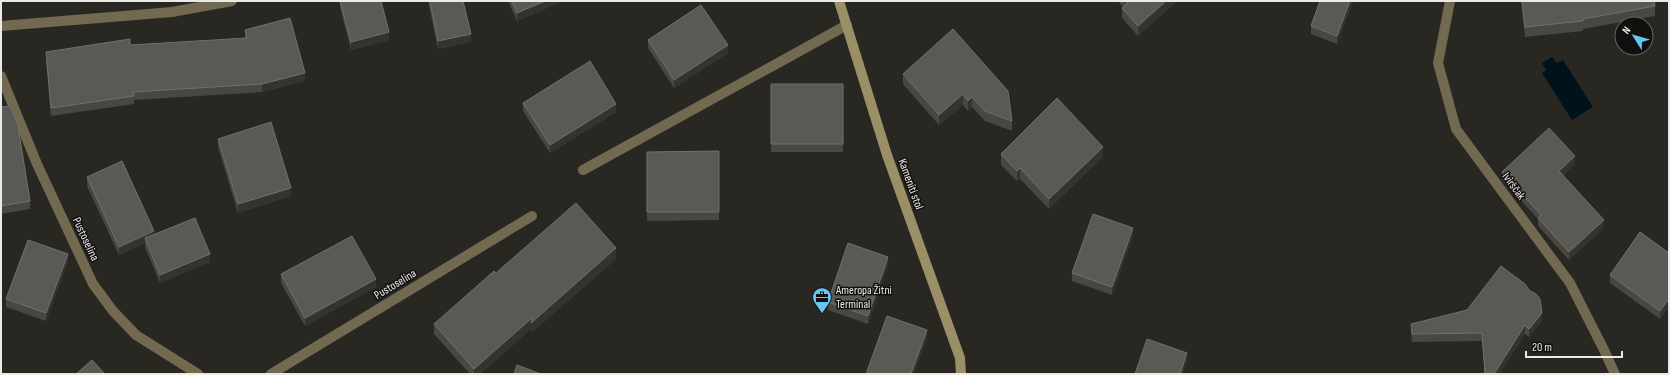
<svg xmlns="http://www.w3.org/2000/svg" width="1670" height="375" viewBox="0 0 1670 375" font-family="'Sofia Sans Condensed',sans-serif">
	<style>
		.water { fill: #00131d }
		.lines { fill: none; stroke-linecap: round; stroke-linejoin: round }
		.service { stroke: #716a50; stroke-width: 10 }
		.minor { stroke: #716a50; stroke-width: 10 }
		.secondary { stroke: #9a8f66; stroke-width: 10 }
		.wall { fill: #494741 }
		.shaded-wall { fill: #35332d }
		.building { fill: #5b5953; stroke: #71706a }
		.labels { text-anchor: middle; stroke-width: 3; stroke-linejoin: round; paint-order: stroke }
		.street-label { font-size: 12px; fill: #ebeae7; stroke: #11100e }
		.poi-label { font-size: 12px; fill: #ebeae7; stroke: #11100e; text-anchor: start }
	</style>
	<rect width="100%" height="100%" fill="#292722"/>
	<path class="water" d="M 1552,57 L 1557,63 L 1563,60 L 1593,107 L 1572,120 L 1542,73 L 1546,70 L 1542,63 Z"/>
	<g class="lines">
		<path class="service" d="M 583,170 L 847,25"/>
		<path class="minor" d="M 1450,1 L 1438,63 L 1456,129 L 1570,283 L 1604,350 L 1615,374
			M 1,26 L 172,12 L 232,1
			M 1,76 L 37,164 L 93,284 L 113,311 L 136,335 L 198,374
			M 271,374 L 532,216"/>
		<path class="secondary" d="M 839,1 L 887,155 L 960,358 L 961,374"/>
	</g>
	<path class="wall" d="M 340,1 L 381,1 L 389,40 L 351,50 L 340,7 Z
		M 428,1 L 463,1 L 471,42 L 438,49 Z
		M 508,1 L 563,1 L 517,21 Z
		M 1118,1 L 1177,1 L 1138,36 L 1122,18 L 1122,8 L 1123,7 Z
		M 1353,1 L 1337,44 L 1311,34 L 1311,26 Z
		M 1521,1 L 1654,1 L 1655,6 L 1655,16 L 1583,29 L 1583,31 L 1525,37 Z
		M 953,29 L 1012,121 L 1012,131 L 985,121 L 972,107 L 968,111 L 963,105 L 939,125 L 903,84 L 903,74 Z
		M 245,30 L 305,81 L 262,92 L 134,100 L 134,104 L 51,116 L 46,60 L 46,52 L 130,45 L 245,38 Z
		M 648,40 L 728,53 L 674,88 L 648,48 Z
		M 771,84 L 843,84 L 843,152 L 771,152 Z
		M 523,103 L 616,112 L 550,153 L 523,111 Z
		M 1,107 L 30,201 L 30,209 L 1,214 Z
		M 218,139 L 291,196 L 238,213 L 218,147 Z
		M 719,151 L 719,220 L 647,221 L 647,152 Z
		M 1001,154 L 1103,157 L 1049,209 L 1020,179 L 1017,181 L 1001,165 Z
		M 1575,164 L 1563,175 L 1604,228 L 1569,260 L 1538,226 L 1538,219 L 1502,180 L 1502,172 Z
		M 87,177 L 154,235 L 210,262 L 160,283 L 145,247 L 145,243 L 119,255 L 87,186 Z
		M 1133,236 L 1112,295 L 1072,281 L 1072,273 Z
		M 1669,253 L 1669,307 L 1660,319 L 1610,283 L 1610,275 Z
		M 616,259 L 531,333 L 531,329 L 480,374 L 470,374 L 434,334 L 434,324 L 496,273 Z
		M 68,262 L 46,321 L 6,307 L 6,299 Z
		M 888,265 L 868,324 L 828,310 L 828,302 Z
		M 281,274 L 376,287 L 305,326 L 281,283 Z
		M 1542,321 L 1529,337 L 1525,334 L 1499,374 L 1485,374 L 1482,341 L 1412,342 L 1411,332 L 1411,324 Z"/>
	<path class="shaded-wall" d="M 545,1 L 563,1 L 517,21 L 517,13 Z
		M 1166,1 L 1177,1 L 1138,36 L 1138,26 Z
		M 1350,1 L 1353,1 L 1337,44 L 1337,36 Z
		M 389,32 L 389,40 L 351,50 L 351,42 Z
		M 471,34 L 471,42 L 438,49 L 438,41 Z
		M 728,45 L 728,53 L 674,88 L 674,80 Z
		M 305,73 L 305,81 L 262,92 L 262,84 Z
		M 963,94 L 963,105 L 939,125 L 939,115 Z
		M 972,97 L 972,107 L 968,111 L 968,101 Z
		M 616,104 L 616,112 L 550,153 L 550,145 Z
		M 1103,147 L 1103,157 L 1049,209 L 1049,199 Z
		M 1575,156 L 1575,164 L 1559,179 L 1559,171 Z
		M 1020,168 L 1020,179 L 1017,181 L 1017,171 Z
		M 291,188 L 291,196 L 238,213 L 238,204 Z
		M 1604,220 L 1604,228 L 1569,260 L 1569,252 Z
		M 1133,228 L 1133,236 L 1112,295 L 1112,287 Z
		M 154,231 L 154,239 L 145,238 L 145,243 L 119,255 L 119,247 Z
		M 616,248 L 616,259 L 531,333 L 531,329 L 480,374 L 474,374 L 474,369 L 533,317 Z
		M 68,254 L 68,262 L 46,321 L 46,313 Z
		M 210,254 L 210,262 L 160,283 L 160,275 Z
		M 888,257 L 888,265 L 868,324 L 868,316 Z
		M 376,279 L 376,287 L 305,326 L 305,318 Z
		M 1669,299 L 1669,307 L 1660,319 L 1660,311 Z
		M 1542,313 L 1542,321 L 1529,337 L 1529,329 Z
		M 1525,325 L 1525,334 L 1499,374 L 1494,374 Z
		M 927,330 L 927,339 L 914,374 L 911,374 Z
		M 1187,353 L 1187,362 L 1183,374 L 1180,374 Z"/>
	<path class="building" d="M 340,1 L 381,1 L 389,32 L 351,42 Z
		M 430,1 L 463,1 L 471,34 L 438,41 Z
		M 512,1 L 545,1 L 517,13 Z
		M 1126,1 L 1166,1 L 1138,26 L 1122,8 L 1128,3 Z
		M 1320,1 L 1350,1 L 1337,36 L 1311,26 Z
		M 1522,1 L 1654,1 L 1655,6 L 1583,19 L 1583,21 L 1525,27 Z
		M 701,5 L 728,45 L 674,80 L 648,40 Z
		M 290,18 L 305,73 L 262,84 L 133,92 L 134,96 L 51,108 L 46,52 L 130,39 L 130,45 L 247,38 L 245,30 Z
		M 953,29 L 1008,91 L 1012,121 L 985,111 L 972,97 L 968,101 L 963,94 L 939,115 L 903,74 Z
		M 590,61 L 616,104 L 550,145 L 523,103 Z
		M 771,84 L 843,84 L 843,144 L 771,144 Z
		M 1057,98 L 1103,147 L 1049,199 L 1020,168 L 1017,171 L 1001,154 Z
		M 10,106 L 18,126 L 30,201 L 1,206 L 1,107 Z
		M 271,122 L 291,188 L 238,204 L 218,139 Z
		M 1549,128 L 1575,156 L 1559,171 L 1604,220 L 1569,252 L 1538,218 L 1541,215 L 1502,172 Z
		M 719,151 L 719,212 L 647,212 L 647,152 Z
		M 122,161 L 154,231 L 119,247 L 87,177 Z
		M 576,203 L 616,248 L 531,323 L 533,317 L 474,369 L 434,324 L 494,271 L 496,273 Z
		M 1093,214 L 1133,228 L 1112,287 L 1072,273 Z
		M 195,218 L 210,254 L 160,275 L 145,238 Z
		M 1640,232 L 1669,253 L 1669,299 L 1660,311 L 1610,275 Z
		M 352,236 L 376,279 L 305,318 L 281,274 Z
		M 28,240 L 68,254 L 46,313 L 6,299 Z
		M 848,243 L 888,257 L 868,316 L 828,302 Z
		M 1501,266 L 1525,284 L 1529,290 L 1536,294 L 1540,299 L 1542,313 L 1529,329 L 1525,325 L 1494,374 L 1485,374 L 1482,333 L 1412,334 L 1411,324 L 1467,310 Z
		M 887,316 L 927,330 L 911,374 L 866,374 Z
		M 1147,339 L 1187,353 L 1180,374 L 1135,374 Z
		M 92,360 L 105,374 L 76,374 Z
		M 517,365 L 541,374 L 514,374 Z"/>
	<defs>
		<symbol id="office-pin" viewBox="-11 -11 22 30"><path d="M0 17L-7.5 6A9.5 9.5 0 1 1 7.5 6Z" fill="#68c4f0" stroke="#11100e"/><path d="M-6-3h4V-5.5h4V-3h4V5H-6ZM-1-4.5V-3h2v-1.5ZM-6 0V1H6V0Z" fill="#111"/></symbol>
	</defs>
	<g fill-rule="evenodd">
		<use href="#office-pin" x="811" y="286" width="22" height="30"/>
	</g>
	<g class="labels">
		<g class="street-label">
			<text transform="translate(911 184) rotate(70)" y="4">Kameniti stol</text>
			<text transform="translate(1514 186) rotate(54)" y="4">Ivirščak</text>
			<text transform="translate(86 239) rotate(65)" y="4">Pustoselina</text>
			<text transform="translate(395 284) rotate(-31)" y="4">Pustoselina</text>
		</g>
		<g class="poi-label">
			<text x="836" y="294">Ameropa Žitni<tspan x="836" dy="14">Terminal</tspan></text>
		</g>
	</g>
	<rect width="1670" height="375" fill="none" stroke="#ebeae7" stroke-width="4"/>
	<g transform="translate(1634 36) rotate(307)"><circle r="19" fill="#11100e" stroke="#686765"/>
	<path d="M0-3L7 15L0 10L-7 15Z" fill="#68c4f0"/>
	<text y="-6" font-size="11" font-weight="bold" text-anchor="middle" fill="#ebeae7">N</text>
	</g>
	<path d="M1526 351v6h96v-6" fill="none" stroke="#ebeae7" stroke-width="2"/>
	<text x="1532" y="351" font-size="12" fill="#ebeae7" stroke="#11100e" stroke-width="3" paint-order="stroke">20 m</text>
</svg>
